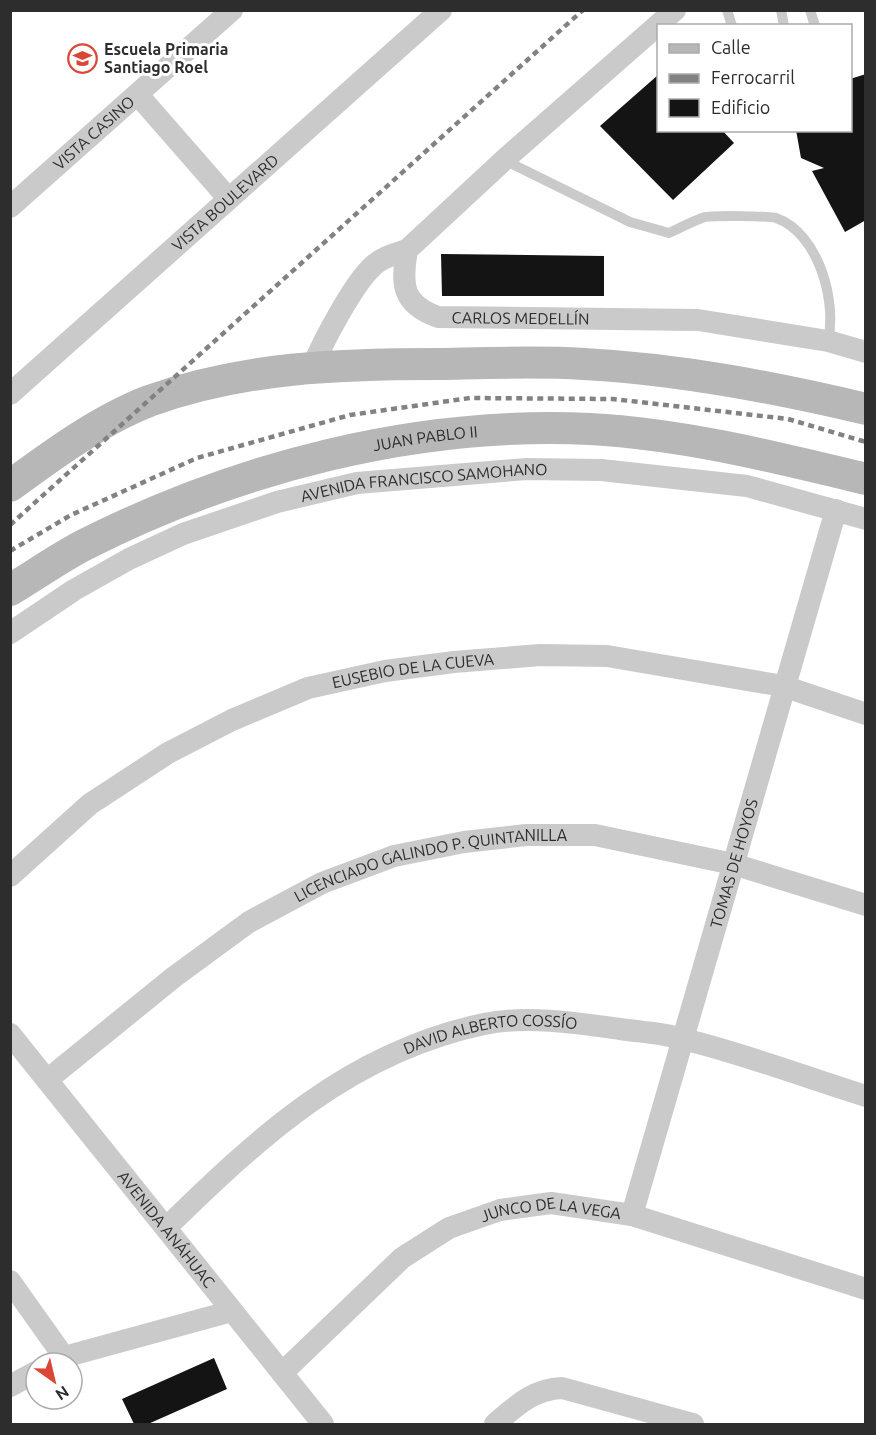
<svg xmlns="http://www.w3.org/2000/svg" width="876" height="1435" viewBox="0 0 876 1435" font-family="Ubuntu,sans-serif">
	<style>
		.building { fill: #141414 }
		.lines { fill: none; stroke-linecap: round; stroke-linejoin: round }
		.service { stroke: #cacaca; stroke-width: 10 }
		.minor { stroke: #cacaca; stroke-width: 22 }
		.secondary { stroke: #b7b7b7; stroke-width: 32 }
		.rail { stroke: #828282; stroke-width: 4.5; stroke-dasharray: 6 4.5; stroke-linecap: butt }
		.labels { text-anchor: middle; stroke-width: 6; stroke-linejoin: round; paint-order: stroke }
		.poi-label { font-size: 16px; font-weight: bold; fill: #2d2d2d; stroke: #fff; text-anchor: start }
		.street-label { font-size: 16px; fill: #2d2d2d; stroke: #fff }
	</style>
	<rect width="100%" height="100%" fill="#fff"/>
	<path class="building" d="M 866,74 L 866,220 L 845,232 L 812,171 L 824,168 L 801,158 L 796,130 L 850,130 L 850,79 Z
		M 658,75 L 658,130 L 722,130 L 734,143 L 673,200 L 600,126 Z
		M 441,254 L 604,256 L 604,296 L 442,296 Z
		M 214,1358 L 227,1389 L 148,1424 L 134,1424 L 122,1399 Z"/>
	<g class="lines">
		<path class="service" d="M 727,10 L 732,26
			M 781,10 L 784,26
			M 810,10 L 815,26
			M 504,160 L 630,222 L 669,233 C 680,228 691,222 702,218 C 708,215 770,216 776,218 C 819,233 837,302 828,341"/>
		<g class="minor">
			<path id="s1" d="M 675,10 L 504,160 L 407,250 C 401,285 402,304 438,317 L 698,320 L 828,341 L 866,352"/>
			<path d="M 138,95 L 228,198"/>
			<path id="s2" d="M 10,207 L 232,10"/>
			<path d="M 313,366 C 323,341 354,283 373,266 C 382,257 395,254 407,250"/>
			<path id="s3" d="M 10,394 L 441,10"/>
			<path id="s4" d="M 10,633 L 74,590 L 129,559 L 183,534 L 277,502 L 357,483 L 527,469 L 601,470 L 747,486 L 866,519"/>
			<path id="s5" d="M 10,876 L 90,804 L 168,753 L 232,720 L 308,688 L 385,671 L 454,662 L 540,655 L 607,656 L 783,686 L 866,714"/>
			<path id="s6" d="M 10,1034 L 323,1424"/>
			<path id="s7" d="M 47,1080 L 174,977 L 249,922 L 322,883 L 394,856 L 464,842 L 526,835 L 595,835 L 733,864 L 866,905"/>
			<path id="s8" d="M 632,1215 L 836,510"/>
			<path id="s9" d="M 167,1227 C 261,1135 351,1052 484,1024 C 526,1015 578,1023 620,1029 C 641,1032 663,1033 683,1039 C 745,1054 805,1077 866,1096"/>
			<path d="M 10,1281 L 64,1357"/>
			<path d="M 53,1363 L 64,1357 L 232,1311"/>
			<path id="s10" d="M 282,1373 L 402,1258 L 449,1228 L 500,1210 L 551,1203 L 632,1215 L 866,1289"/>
			<path d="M 10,1386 L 36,1372"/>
			<path d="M 495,1424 C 516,1406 533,1389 562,1388 L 693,1424"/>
		</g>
		<g class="secondary">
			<path d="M 10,486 C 52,455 100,420 149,401 C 243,367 340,364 439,364 C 487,363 536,361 584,364 C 679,369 773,387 866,409"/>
			<path id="s11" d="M 10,590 C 35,575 59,558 84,545 C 238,467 416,421 590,429 C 683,434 775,457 866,479"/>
		</g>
		<path class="rail" d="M 10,525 L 583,10
			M 10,551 L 71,515 L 197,458 L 350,415 L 470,398 L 613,399 L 788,419 L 866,442"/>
	</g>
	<defs>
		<symbol id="school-ring" viewBox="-11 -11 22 22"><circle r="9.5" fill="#fff" stroke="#db4737" stroke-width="1.5"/><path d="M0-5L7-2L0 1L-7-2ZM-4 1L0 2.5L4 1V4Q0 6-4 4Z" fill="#db4737"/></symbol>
	</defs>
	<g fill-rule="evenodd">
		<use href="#school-ring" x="66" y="42" width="33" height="33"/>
	</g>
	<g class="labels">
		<g class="poi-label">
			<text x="104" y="55">Escuela Primaria<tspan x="104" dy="18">Santiago Roel</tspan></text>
		</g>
		<g class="street-label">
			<text dy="6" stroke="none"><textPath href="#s2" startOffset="112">VISTA CASINO</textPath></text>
			<text dy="6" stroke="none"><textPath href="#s3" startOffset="288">VISTA BOULEVARD</textPath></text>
			<text dy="6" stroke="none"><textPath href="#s1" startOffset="526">CARLOS MEDELLÍN</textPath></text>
			<text dy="6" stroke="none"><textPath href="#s11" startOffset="446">JUAN PABLO II</textPath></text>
			<text dy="6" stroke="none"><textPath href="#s4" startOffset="448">AVENIDA FRANCISCO SAMOHANO</textPath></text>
			<text dy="6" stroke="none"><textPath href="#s5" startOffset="462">EUSEBIO DE LA CUEVA</textPath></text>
			<text dy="6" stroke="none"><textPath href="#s8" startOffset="366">TOMAS DE HOYOS</textPath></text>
			<text dy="6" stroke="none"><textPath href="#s7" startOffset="450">LICENCIADO GALINDO P. QUINTANILLA</textPath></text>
			<text dy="6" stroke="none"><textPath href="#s9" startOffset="387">DAVID ALBERTO COSSÍO</textPath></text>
			<text dy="6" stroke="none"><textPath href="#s10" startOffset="327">JUNCO DE LA VEGA</textPath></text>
			<text dy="6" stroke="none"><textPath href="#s6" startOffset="250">AVENIDA ANÁHUAC</textPath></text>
		</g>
	</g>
	<rect width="876" height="1435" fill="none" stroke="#2d2d2d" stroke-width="24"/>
	<rect x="657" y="24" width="195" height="108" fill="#ffffff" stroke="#ababab" stroke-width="1.5"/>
	<rect x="669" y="44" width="30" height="9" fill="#b7b7b7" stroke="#ababab" stroke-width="1.5"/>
	<text x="711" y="54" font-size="18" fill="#2d2d2d">Calle</text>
	<rect x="669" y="74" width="30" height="9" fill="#828282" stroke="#ababab" stroke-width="1.5"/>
	<text x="711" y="84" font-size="18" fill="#2d2d2d">Ferrocarril</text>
	<rect x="669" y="99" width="30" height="18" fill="#141414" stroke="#ababab" stroke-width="1.5"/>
	<text x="711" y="114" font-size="18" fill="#2d2d2d">Edificio</text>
	<g transform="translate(54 1381) rotate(146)"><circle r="28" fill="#ffffff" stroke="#ababab" stroke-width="1.5"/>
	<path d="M0-4.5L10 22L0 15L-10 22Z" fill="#db4737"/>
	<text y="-9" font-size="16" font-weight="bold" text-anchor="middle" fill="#2d2d2d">N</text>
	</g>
</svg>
